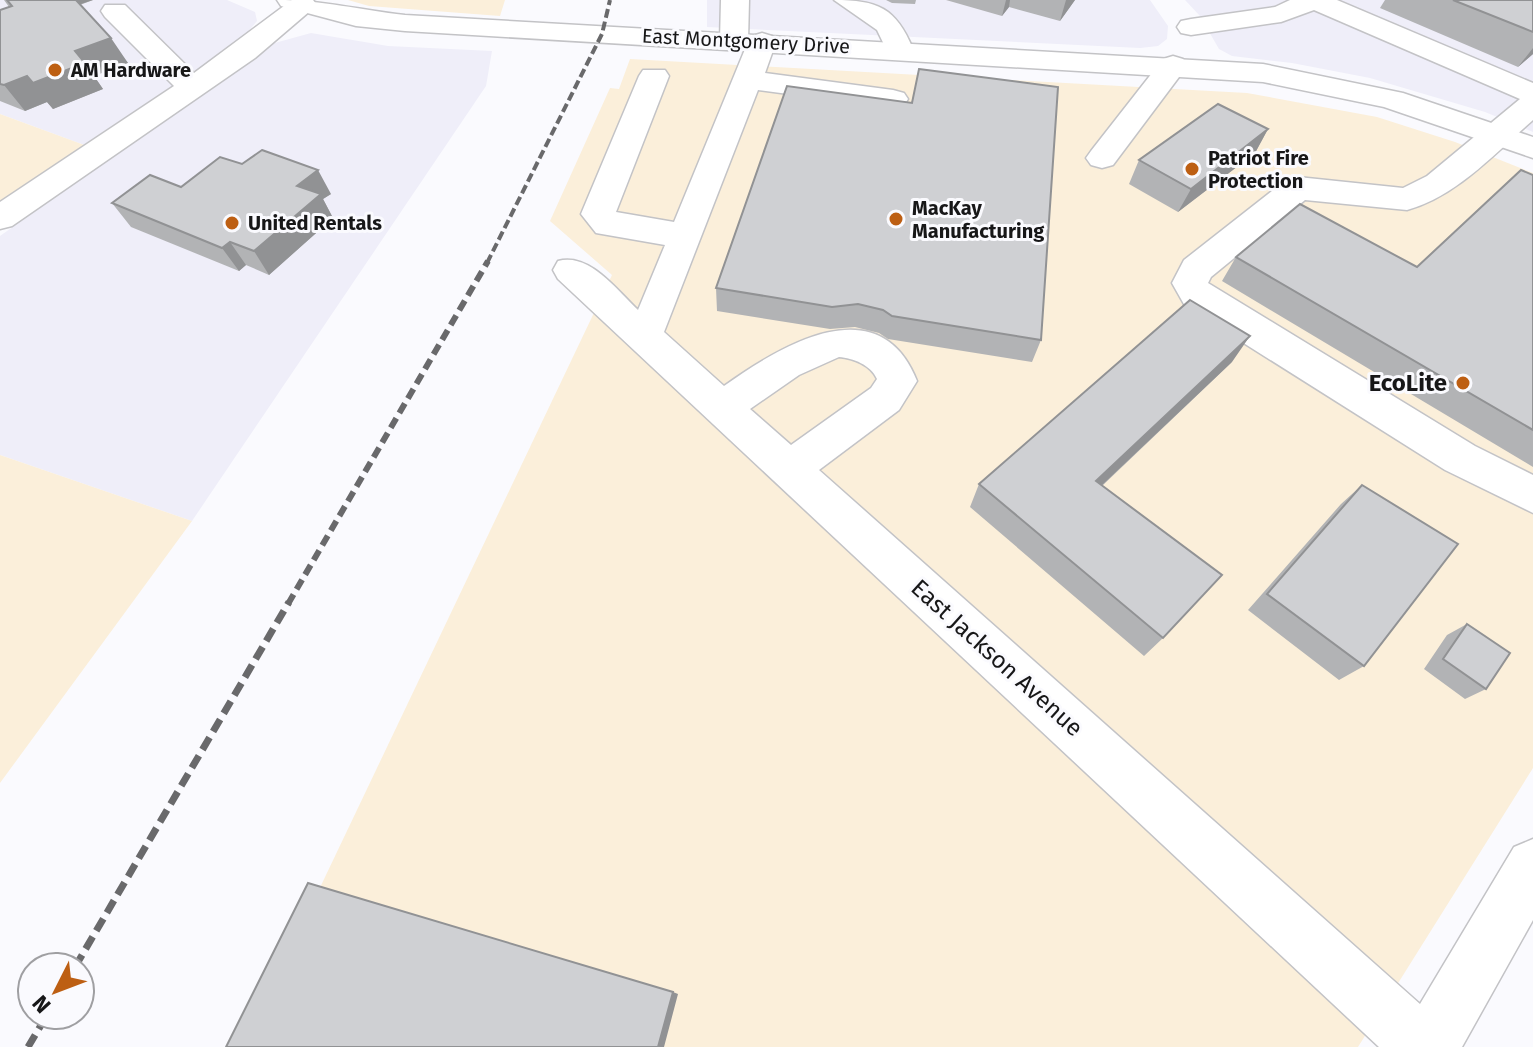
<svg xmlns="http://www.w3.org/2000/svg" width="1533" height="1047" viewBox="0 0 1533 1047" font-family="'Fira Sans',sans-serif">
	<style>
		.built { fill: #efeef9 }
		.industrial { fill: #fbefda }
		.lines { fill: none; stroke-linecap: round; stroke-linejoin: round }
		.minor-casing { stroke: #c3c3c6; stroke-width: 3 }
		.major-casing { stroke: #c3c3c6; stroke-width: 3 }
		.minor { fill: #fff; fill-rule: evenodd }
		.major { fill: #fff; fill-rule: evenodd }
		.rail-far2 { stroke: #69696b; stroke-width: 4; stroke-dasharray: 9 4; stroke-linecap: butt }
		.rail-far1 { stroke: #69696b; stroke-width: 6; stroke-dasharray: 11 6; stroke-linecap: butt }
		.rail { stroke: #69696b; stroke-width: 7; stroke-dasharray: 14 7; stroke-linecap: butt }
		.wall { fill: #b2b3b5 }
		.shaded-wall { fill: #919294 }
		.building { fill: #cfd0d3; stroke: #919294; stroke-width: 2 }
		.poi-dot { fill: #bd5f13; stroke: #fafafe; stroke-width: 3 }
		.labels { text-anchor: middle; stroke-width: 6; stroke-linejoin: round; paint-order: stroke }
		.far-street-label { font-size: 20px; fill: #171718; stroke: #fafafe }
		.far-poi-label { font-size: 20px; font-weight: bold; fill: #171718; stroke: #fafafe; text-anchor: start }
		.poi-label { font-size: 24px; font-weight: bold; fill: #171718; stroke: #fafafe; text-anchor: end }
		.street-label { font-size: 24px; fill: #171718; stroke: #fafafe }
	</style>
	<rect width="100%" height="100%" fill="#fafafe"/>
	<path class="built" d="M 0,0 L 227,0 L 255,12 L 257,21 L 241,40 L 87,146 L 0,114 Z
		M 707,0 L 1150,0 L 1168,26 L 1167,39 L 1158,46 L 1140,48 L 707,27 Z
		M 1185,0 L 1533,0 L 1533,132 L 1485,112 L 1370,78 L 1292,63 L 1232,56 L 1219,49 L 1200,16 Z
		M 311,33 L 388,46 L 492,51 L 486,86 L 192,521 L 0,455 L 0,236 L 271,44 Z"/>
	<path class="industrial" d="M 348,0 L 505,0 L 500,16 L 369,6 Z
		M 630,59 L 1247,93 L 1377,117 L 1455,142 L 1533,173 L 1533,768 L 1358,1047 L 244,1047 L 612,275 L 550,221 L 610,88 L 619,89 Z
		M 0,114 L 87,146 L 0,205 Z
		M 0,455 L 192,521 L 0,783 Z"/>
	<g class="lines">
		<defs>
			<path id="minor" d="M 292,0 L 313,0 L 317,5 L 255,58 L 12,226 L 0,229 L 0,202 L 174,86 L 105,17 L 101,11 L 105,5 L 125,5 L 194,73 Z
				M 721,0 L 749,0 L 748,41 L 744,47 L 724,47 L 720,41 Z
				M 834,0 C 878,0 896,8 913,49 L 909,55 L 889,55 L 877,30 Z
				M 1290,0 L 1337,0 L 1533,83 L 1533,120 C 1495,153 1457,196 1407,210 L 1305,200 L 1211,277 L 1208,283 L 1475,446 L 1533,475 L 1533,513 L 1445,470 L 1185,306 L 1172,283 L 1184,260 L 1286,180 L 1298,177 L 1403,188 L 1427,176 L 1520,99 L 1314,10 L 1281,22 L 1191,35 L 1181,33 L 1177,27 L 1181,21 L 1191,19 L 1275,7 Z
				M 762,33 L 772,36 L 776,42 L 765,73 L 893,90 L 904,93 L 908,99 L 904,105 L 893,108 L 758,90 L 664,332 L 724,386 C 780,346 879,285 917,381 L 899,410 L 819,470 L 1420,1004 L 1514,847 L 1533,839 L 1533,920 L 1462,1047 L 1379,1047 L 558,279 L 553,270 L 558,261 C 589,252 617,290 638,310 L 665,245 L 596,233 L 581,214 L 639,76 L 643,70 L 665,70 L 669,76 L 616,212 L 674,222 L 748,42 L 752,36 ZM 839,357 C 853,358 871,365 877,379 L 871,388 L 791,445 L 750,409 L 799,375 Z
				M 1173,56 L 1183,59 L 1188,65 L 1113,165 L 1102,168 L 1091,165 L 1086,158 L 1091,151 L 1163,59 Z"/>
			<path id="major" d="M 277,0 C 323,0 360,10 405,15 L 1263,64 L 1403,93 L 1533,137 L 1533,158 L 1384,107 L 1263,82 L 405,31 L 356,26 L 281,6 Z"/>
		</defs>
		<use href="#minor" class="minor-casing"/>
		<use href="#major" class="major-casing"/>
		<use href="#minor" class="minor"/>
		<use href="#major" class="major"/>
		<path class="rail-far2" d="M 487,263 L 602,34 L 610,0"/>
		<path class="rail-far1" d="M 288,604 L 488,261"/>
		<path class="rail" d="M 75,967 L 289,602
			M 28,1047 L 47,1015"/>
	</g>
	<path class="wall" d="M 4,0 L 93,0 L 80,5 L 128,63 L 94,76 L 103,89 L 53,109 L 47,102 L 25,111 L 0,101 L 0,10 L 9,7 Z
		M 886,0 L 916,0 L 915,4 L 892,3 Z
		M 946,0 L 1075,0 L 1060,21 L 1009,7 L 1002,16 Z
		M 1385,0 L 1533,0 L 1533,54 L 1518,67 L 1380,8 Z
		M 787,86 L 1041,340 L 1032,362 L 888,339 L 879,333 L 855,327 L 830,329 L 717,311 L 716,288 Z
		M 1268,129 L 1255,153 L 1178,212 L 1129,184 L 1139,160 Z
		M 1533,175 L 1533,467 L 1222,281 L 1236,257 L 1417,267 Z
		M 181,187 L 331,194 L 323,199 L 333,218 L 269,275 L 246,265 L 239,271 L 131,227 L 112,203 Z
		M 1232,362 L 1102,486 L 1163,638 L 1144,656 L 970,507 L 979,484 Z
		M 1362,485 L 1364,666 L 1339,680 L 1248,610 L 1341,504 Z
		M 1467,624 L 1486,689 L 1465,699 L 1424,669 L 1447,635 Z"/>
	<path class="shaded-wall" d="M 71,0 L 93,0 L 75,6 Z
		M 1006,0 L 1010,0 L 1009,7 L 1002,16 Z
		M 1066,0 L 1075,0 L 1060,21 Z
		M 111,38 L 128,63 L 94,76 L 103,89 L 53,109 L 47,102 L 25,111 L 4,85 L 75,51 Z
		M 1533,48 L 1533,54 L 1518,67 Z
		M 1268,129 L 1255,153 L 1178,212 L 1191,189 Z
		M 318,170 L 331,194 L 323,199 L 333,218 L 269,275 L 254,251 L 297,186 Z
		M 230,242 L 246,265 L 239,271 L 222,248 Z
		M 1250,336 L 1232,362 L 1082,504 L 1096,481 Z
		M 673,992 L 678,994 L 664,1047 L 658,1047 Z"/>
	<path class="building" d="M 7,0 L 76,0 L 111,38 L 75,51 L 85,63 L 33,83 L 27,76 L 4,85 L 0,84 L 0,10 L 12,6 Z
		M 1453,0 L 1533,0 L 1533,32 Z
		M 919,69 L 1058,87 L 1041,340 L 892,316 L 883,310 L 858,304 L 832,307 L 716,288 L 787,86 L 912,103 Z
		M 1218,104 L 1268,129 L 1191,189 L 1139,160 Z
		M 262,150 L 318,170 L 297,186 L 321,194 L 254,251 L 230,242 L 222,248 L 112,203 L 150,175 L 181,187 L 220,157 L 242,164 Z
		M 1521,170 L 1533,175 L 1533,430 L 1236,257 L 1300,204 L 1417,267 Z
		M 1190,300 L 1250,336 L 1096,481 L 1222,575 L 1163,638 L 979,484 Z
		M 1362,485 L 1458,544 L 1364,666 L 1267,594 Z
		M 1467,624 L 1510,653 L 1486,689 L 1443,659 Z
		M 308,883 L 673,992 L 658,1047 L 226,1047 Z"/>
	<g class="poi-dot">
		<circle cx="55" cy="70" r="8"/>
		<circle cx="1192" cy="169" r="8"/>
		<circle cx="896" cy="219" r="8"/>
		<circle cx="232" cy="223" r="8"/>
		<circle cx="1463" cy="383" r="8"/>
	</g>
	<g class="labels">
		<g class="far-street-label">
			<text transform="translate(746 41) rotate(3)" y="7">East Montgomery Drive</text>
		</g>
		<g class="far-poi-label">
			<text x="71" y="77">AM Hardware</text>
			<text x="1208" y="165">Patriot Fire<tspan x="1208" dy="23">Protection</tspan></text>
			<text x="912" y="215">MacKay<tspan x="912" dy="23">Manufacturing</tspan></text>
			<text x="248" y="230">United Rentals</text>
		</g>
		<g class="poi-label">
			<text x="1447" y="391">EcoLite</text>
		</g>
		<g class="street-label">
			<text transform="translate(997 658) rotate(42)" y="8">East Jackson Avenue</text>
		</g>
	</g>
	<g transform="translate(56 991) rotate(228)"><circle r="38" fill="#fafafe" stroke="#9f9fa2" stroke-width="2"/>
	<path d="M0-6L14 30L0 20L-14 30Z" fill="#bd5f13"/>
	<text y="-12" font-size="22" font-weight="bold" text-anchor="middle" fill="#171718">N</text>
	</g>
</svg>
